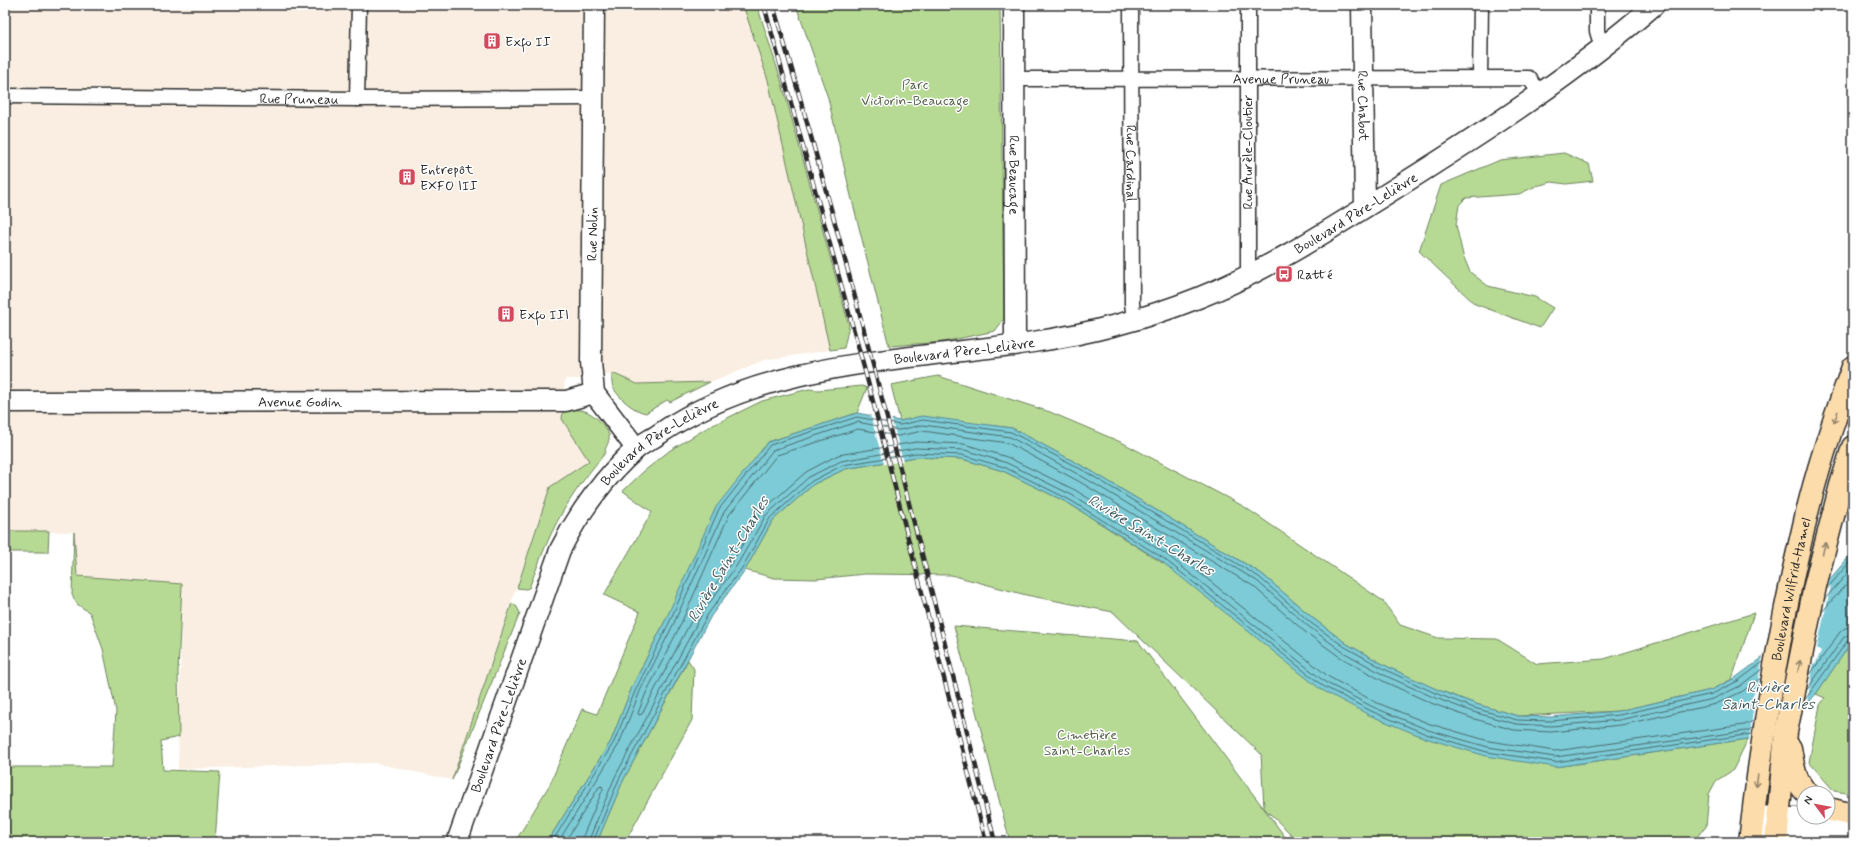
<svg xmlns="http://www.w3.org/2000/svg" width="1858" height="847" viewBox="0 0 1858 847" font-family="Mynerve,sans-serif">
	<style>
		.built { fill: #f9eee1 }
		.green { fill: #b6da94; stroke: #708260 }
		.water { fill: #7bcbd6; stroke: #5b8b92 }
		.pier { fill: #fff }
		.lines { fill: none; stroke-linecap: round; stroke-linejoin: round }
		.shore { stroke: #4b6b6f; stroke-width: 1 }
		.street-casing { stroke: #2b2b2b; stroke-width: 17 }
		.secondary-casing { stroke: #2b2b2b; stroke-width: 23 }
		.primary-casing { stroke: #2b2b2b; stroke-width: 25 }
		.street { stroke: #fff; stroke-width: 14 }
		.secondary { stroke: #fff; stroke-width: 20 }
		.primary { stroke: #fddcac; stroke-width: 22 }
		.rail-casing { stroke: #2b2b2b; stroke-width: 4.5 }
		.rail { stroke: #fff; stroke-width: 3; stroke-dasharray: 9; stroke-linecap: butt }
		.oneway { stroke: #94846c }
		.labels { text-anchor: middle; stroke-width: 3; stroke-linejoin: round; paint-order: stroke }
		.poi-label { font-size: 14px; fill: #2b2b2b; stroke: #fff; text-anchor: start }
		.street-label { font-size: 14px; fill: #2b2b2b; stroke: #fff }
		.park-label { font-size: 14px; fill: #55604a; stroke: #fff }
		.water-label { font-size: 15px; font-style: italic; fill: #435b5e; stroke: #fff }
	</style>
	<rect width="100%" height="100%" fill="#fff"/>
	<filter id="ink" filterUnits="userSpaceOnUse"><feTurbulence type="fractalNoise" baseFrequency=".025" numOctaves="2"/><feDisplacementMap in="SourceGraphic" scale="8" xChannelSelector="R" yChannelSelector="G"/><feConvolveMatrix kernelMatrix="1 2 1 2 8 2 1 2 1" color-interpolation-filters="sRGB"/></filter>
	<g filter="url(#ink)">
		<path class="built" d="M 5,5 L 743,5 L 768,80 L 830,350 L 764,360 L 710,382 L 637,384 L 612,373 L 582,379 L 565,379 L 562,419 L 589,461 L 550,487 L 452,780 L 375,763 L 178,769 L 182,584 L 77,576 L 74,532 L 5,531 Z"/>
		<path class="green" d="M 743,5 L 757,5 L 781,80 L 849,325 L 844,348 L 830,350 L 768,80 Z
			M 796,5 L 1000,5 L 1004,319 L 995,331 L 943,342 L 889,346 L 850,192 L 828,98 Z
			M 1564,153 L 1589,164 L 1593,181 L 1566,184 L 1552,182 L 1536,186 L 1519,194 L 1466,198 L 1459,205 L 1456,225 L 1463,255 L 1470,272 L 1488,286 L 1535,297 L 1553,308 L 1540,328 L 1475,304 L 1419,251 L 1441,185 L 1500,160 Z
			M 612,373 L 637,384 L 710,382 L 670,402 L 667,400 L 646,413 C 634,411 620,399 614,389 C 611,384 612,378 612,373 Z
			M 938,376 L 1050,412 L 1123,443 L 1243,506 L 1383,601 L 1400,625 L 1438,638 L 1497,639 L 1537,664 L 1604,659 L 1754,613 L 1732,679 L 1711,690 L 1618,711 L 1518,716 L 1476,704 L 1436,689 L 1390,668 L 1347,644 L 1314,619 L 1262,574 L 1088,469 L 1012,428 L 918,417 L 900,421 L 891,385 Z
			M 862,386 L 867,388 L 857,413 L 768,442 L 665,621 L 632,687 L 611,741 L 547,842 L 515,842 L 550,784 L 582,709 L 597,714 L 640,612 L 604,595 L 652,512 L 623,491 L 643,472 L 669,451 L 705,429 L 762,401 L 809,389 L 818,390 Z
			M 563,410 C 570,410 578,409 585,411 C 593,413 607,427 609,435 C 610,440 607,445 605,450 L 606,452 C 585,477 565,504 551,534 C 543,551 536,570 529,588 L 526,589 L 517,588 L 550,487 L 589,461 L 562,419 Z
			M 916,457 L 962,459 L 1003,471 L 1068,503 L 1161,562 L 1555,767 L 1748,739 L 1733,770 L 1716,781 L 1709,794 L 1706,827 L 1692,842 L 1298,841 L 1264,808 L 1261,754 L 1113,612 L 1026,595 L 951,575 L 865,574 L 816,579 L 774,578 L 745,570 L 773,520 L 814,484 L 845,469 Z
			M 5,531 L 49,531 L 48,552 L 5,552 Z
			M 74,532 L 77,576 L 182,584 L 178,672 L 179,737 L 161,741 L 163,770 L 220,772 L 215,842 L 5,842 L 5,767 L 112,767 L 116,711 L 103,649 L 90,613 L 77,604 L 72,595 Z
			M 512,603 L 517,607 L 520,613 L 452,780 Z
			M 954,626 L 1138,641 L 1289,842 L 1010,842 Z
			M 1853,640 L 1853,794 L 1834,791 L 1809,762 L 1820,705 L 1825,698 L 1816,694 Z
			M 688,660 L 694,669 L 692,720 L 625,842 L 597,842 L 623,781 Z"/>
		<path class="water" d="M 857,413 L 900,421 L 922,416 L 1012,428 L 1088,469 L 1262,574 L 1314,619 L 1347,644 L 1390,668 L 1436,689 L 1476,704 L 1518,716 L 1551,717 L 1618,711 L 1711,690 L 1735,678 L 1762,658 L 1853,552 L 1853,640 L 1816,694 L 1789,725 L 1748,739 L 1555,767 L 1486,756 L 1425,738 L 1369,715 L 1320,689 L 1161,561 L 1068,503 L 1003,471 L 962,459 L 916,457 L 845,469 L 814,484 L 773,520 L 745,570 L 711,616 L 623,781 L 597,842 L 547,842 L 611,741 L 632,687 L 665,621 L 716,507 L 768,442 Z"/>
		<path class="pier" d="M 870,414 L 891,417 L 903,461 L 884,464 Z
			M 1831,585 L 1817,648 L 1821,651 L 1816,663 L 1814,663 L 1806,708 L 1791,725 L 1749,740 L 1754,704 L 1751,700 L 1757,687 L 1763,655 L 1820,589 Z"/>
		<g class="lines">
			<path class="shore" d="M 1826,590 L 1853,558
				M 1824,600 L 1853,567
				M 1822,612 L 1853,576
				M 1809,676 L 1840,632 L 1845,628 L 1853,627
				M 1806,691 L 1844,637 L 1853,633
				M 1804,701 L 1848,640 L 1853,638
				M 1754,721 L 1744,725 L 1555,751 L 1489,741 L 1430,724 L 1375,702 L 1329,677 L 1170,549 L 1075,490 L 1007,457 L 964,444 L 916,442 L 838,455 L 806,472 L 763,510 L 732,562 L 698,608 L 642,714 L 639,715 L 638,713 L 646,693 L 679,628 L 729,515 L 777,455 L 858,429 L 898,436 L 923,431 L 1008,443 L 1080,482 L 1253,586 L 1304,631 L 1340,657 L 1383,681 L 1431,703 L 1471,718 L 1514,730 L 1551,732 L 1621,725 L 1716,704 L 1743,691 L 1761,678
				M 552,842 L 614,742 L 636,689 L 669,623 L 719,509 L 770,445 L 857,417 L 900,425 L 923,420 L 1011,432 L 1086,472 L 1259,577 L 1311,623 L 1345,647 L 1388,671 L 1435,693 L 1474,708 L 1517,720 L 1551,721 L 1619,715 L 1712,694 L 1738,681 L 1763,662
				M 558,842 L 619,744 L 640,691 L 673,625 L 724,512 L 773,450 L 857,422 L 899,430 L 923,425 L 1010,437 L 1083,477 L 1257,581 L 1308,626 L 1343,652 L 1386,676 L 1433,697 L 1473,712 L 1516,724 L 1551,726 L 1619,720 L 1713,699 L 1740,686 L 1762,669
				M 565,842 L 599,787 L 602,786 L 603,789 L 583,836 L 582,842
				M 588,842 L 615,777 L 703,612 L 737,565 L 766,515 L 809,477 L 841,461 L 915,448 L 965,450 L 1007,463 L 1072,495 L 1166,554 L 1325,682 L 1373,707 L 1428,730 L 1488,747 L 1555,757 L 1746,731 L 1753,728
				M 593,842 L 619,779 L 708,614 L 742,568 L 770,518 L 812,481 L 843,465 L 916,453 L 962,455 L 1004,467 L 1070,500 L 1163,558 L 1323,686 L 1371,711 L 1426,734 L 1487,752 L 1555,762 L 1752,734"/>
			<defs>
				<g id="street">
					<path id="s1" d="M 1131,5 L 1132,303 L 1134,320"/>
					<path d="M 1248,5 L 1248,276"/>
					<path d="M 1597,5 L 1597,31 L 1602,48"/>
					<path d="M 1480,78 L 1481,5"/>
					<path id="s2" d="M 1014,79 L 1529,78 L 1540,93"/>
					<path id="s3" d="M 5,96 L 357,99 L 594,98"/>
					<path d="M 357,99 L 359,5"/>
				</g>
				<g id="secondary">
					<path d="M 594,5 L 591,362 L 594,393 L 636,448"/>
					<path id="s4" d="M 1014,5 L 1015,345"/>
					<path id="s5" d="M 1362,5 L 1365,207"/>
					<path id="s6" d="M 5,402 L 566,401 L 594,393"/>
					<path d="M 1753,815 L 1778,818 L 1849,818"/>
					<path d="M 1751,835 L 1853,838"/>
					<path id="s7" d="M 457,842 L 560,550 C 578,514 605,476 636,449 C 643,443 654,438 662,432 C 771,359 908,361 1033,342 C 1089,334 1145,319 1198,298 C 1269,270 1332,228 1396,188 C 1485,132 1575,74 1654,5"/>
				</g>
				<g id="primary">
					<path d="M 1790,748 C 1793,764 1794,781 1807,793"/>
					<path d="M 1828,809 L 1853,815"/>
					<path id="s8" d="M 1750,842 C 1762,733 1780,624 1806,517 C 1818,466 1835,416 1853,367"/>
					<path d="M 1776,842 L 1786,732 L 1815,586 L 1841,485 L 1853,447"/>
				</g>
			</defs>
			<use href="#street" class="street-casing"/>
			<use href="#secondary" class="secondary-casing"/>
			<use href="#primary" class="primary-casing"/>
			<use href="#street" class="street"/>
			<use href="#secondary" class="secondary"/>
			<use href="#primary" class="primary"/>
			<defs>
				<path id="rail" d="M 764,5 L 868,382 L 986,842
					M 773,5 C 855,282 924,562 995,842"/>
			</defs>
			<use href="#rail" class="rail-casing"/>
			<use href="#rail" class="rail"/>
		</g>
		<defs><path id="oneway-shaft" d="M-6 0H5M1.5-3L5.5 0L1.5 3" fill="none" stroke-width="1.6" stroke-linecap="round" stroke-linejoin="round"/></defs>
		<g class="oneway">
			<use href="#oneway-shaft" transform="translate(1836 417) rotate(108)"/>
			<use href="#oneway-shaft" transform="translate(1824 548) rotate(-77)"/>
			<use href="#oneway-shaft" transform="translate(1799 666) rotate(-79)"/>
			<use href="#oneway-shaft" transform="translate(1757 781) rotate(97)"/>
		</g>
	</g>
	<defs>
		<symbol id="building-square" viewBox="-11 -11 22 22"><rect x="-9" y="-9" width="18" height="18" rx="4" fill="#d1495b" stroke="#fff"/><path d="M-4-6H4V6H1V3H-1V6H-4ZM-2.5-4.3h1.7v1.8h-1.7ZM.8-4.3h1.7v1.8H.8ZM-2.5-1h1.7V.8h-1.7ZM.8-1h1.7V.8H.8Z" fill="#fff"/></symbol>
		<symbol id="bus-square" viewBox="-11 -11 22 22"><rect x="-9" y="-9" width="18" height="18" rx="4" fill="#d1495b" stroke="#fff"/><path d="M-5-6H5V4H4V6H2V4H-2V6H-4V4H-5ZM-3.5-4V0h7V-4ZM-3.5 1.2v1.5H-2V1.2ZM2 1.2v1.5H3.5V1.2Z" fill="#fff"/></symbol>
	</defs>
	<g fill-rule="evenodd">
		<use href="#building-square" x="482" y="31" width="20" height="20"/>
		<use href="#building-square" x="397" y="167" width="20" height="20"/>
		<use href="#bus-square" x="1274" y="264" width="20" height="20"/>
		<use href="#building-square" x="496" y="304" width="20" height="20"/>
	</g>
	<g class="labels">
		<g class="poi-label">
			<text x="505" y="46">Exfo II</text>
			<text x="420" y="174">Entrepôt<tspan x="420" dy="16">EXFO III</tspan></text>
			<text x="1297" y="279">Ratté</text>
			<text x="519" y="319">Exfo III</text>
		</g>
		<g class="street-label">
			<text dy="5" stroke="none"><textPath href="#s2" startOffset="267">Avenue Pruneau</textPath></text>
			<text dy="5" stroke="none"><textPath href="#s3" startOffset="294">Rue Pruneau</textPath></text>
			<text dy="5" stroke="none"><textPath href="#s5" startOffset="101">Rue Chabot</textPath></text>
			<text transform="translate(1247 152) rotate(-90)" y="5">Rue Aurèle-Cloutier</text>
			<text dy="5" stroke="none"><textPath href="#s1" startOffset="158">Rue Cardinal</textPath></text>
			<text dy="5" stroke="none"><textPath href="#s4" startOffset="170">Rue Beaucage</textPath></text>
			<text dy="5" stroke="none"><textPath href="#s7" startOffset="1204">Boulevard Père-Lelièvre</textPath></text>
			<text transform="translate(592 234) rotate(-89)" y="5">Rue Nolin</text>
			<text dy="5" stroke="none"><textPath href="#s7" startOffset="784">Boulevard Père-Lelièvre</textPath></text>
			<text dy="5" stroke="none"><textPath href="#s6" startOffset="295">Avenue Godin</textPath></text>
			<text dy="5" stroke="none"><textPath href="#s7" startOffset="460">Boulevard Père-Lelièvre</textPath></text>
			<text dy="5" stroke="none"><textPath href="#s8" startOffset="256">Boulevard Wilfrid-Hamel</textPath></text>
			<text dy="5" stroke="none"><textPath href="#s7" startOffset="124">Boulevard Père-Lelièvre</textPath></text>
		</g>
		<g class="park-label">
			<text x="915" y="89">Parc<tspan x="915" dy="16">Victorin-Beaucage</tspan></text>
			<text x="1087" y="739">Cimetière<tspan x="1087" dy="16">Saint-Charles</tspan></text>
		</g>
		<g class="water-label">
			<text transform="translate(1151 535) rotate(31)" y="5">Rivière Saint-Charles</text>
			<text transform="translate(728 559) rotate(-59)" y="5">Rivière Saint-Charles</text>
			<text x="1768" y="692">Rivière<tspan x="1768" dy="17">Saint-Charles</tspan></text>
		</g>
	</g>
	<rect width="1858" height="847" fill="none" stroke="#fff" stroke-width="20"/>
	<rect x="10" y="10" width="1838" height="827" fill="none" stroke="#2b2b2b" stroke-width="1.5" filter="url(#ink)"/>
	<g transform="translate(1816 805) rotate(302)"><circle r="19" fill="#ffffff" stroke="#aaaaaa"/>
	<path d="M0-3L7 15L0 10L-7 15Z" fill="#d1495b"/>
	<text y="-6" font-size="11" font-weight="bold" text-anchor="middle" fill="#2b2b2b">N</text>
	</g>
</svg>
